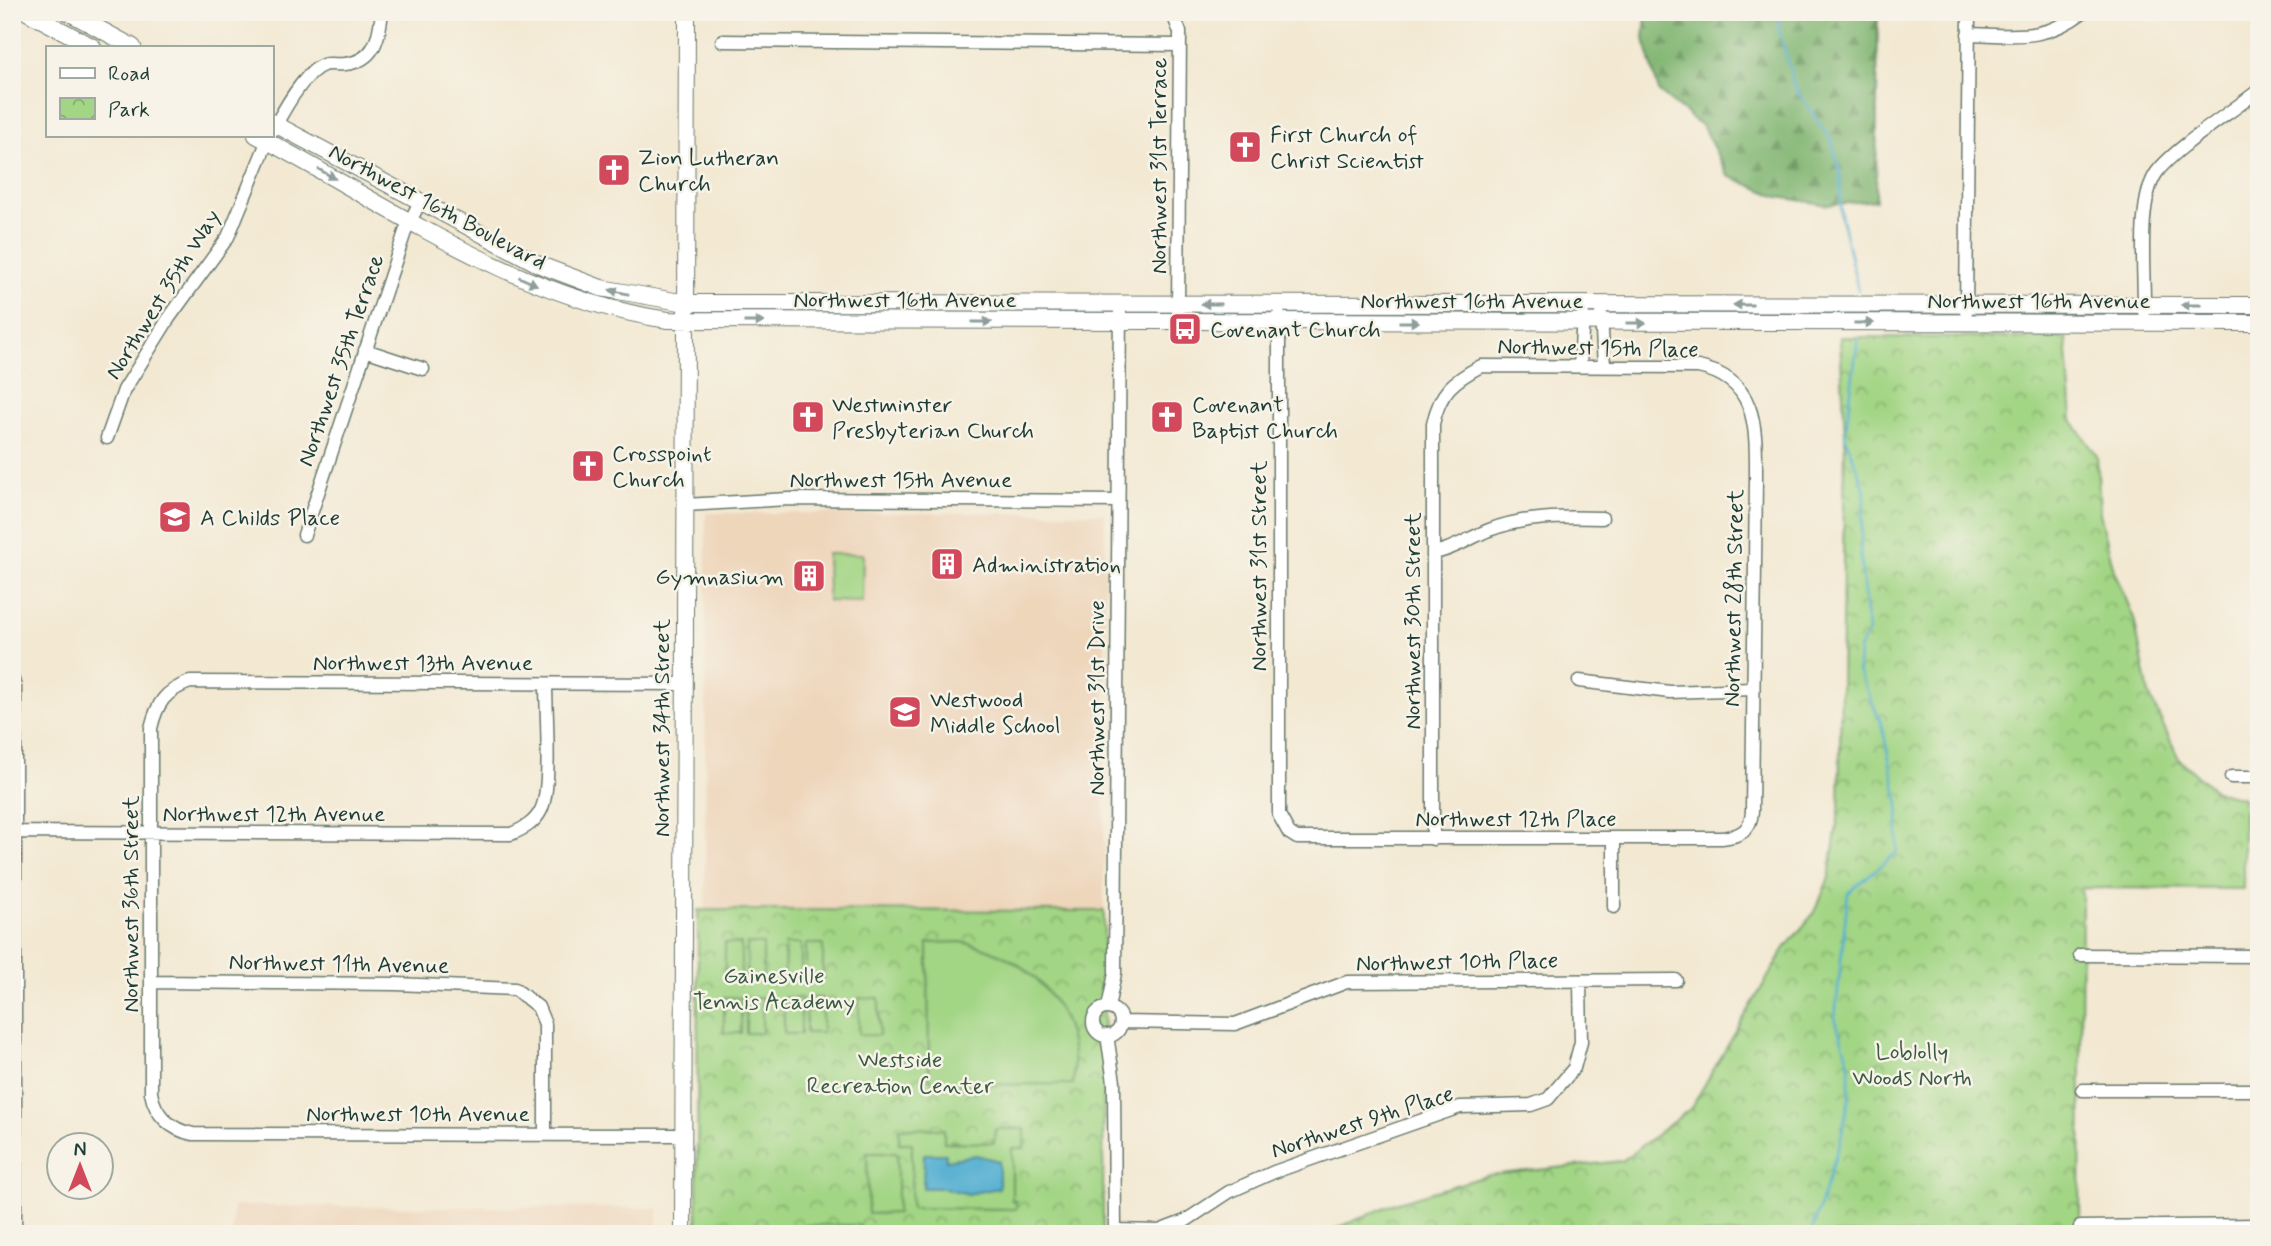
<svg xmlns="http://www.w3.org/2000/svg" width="2271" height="1246" viewBox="0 0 2271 1246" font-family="Mynerve,sans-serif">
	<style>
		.built { fill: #eed6bb }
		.forest { fill: url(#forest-firs); stroke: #507a53; stroke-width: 2 }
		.park { fill: url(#park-crowns); stroke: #60895c; stroke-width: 2 }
		.pitch { fill: #a2d584; stroke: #60895c; stroke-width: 2 }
		.water { fill: #52afd1; stroke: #387682; stroke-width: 2 }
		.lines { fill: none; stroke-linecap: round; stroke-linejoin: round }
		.stream { stroke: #52afd1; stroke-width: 2.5 }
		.minor-casing { stroke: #69796c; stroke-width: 15 }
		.major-casing { stroke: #69796c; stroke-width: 18 }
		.minor { stroke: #fff; stroke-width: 12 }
		.major { stroke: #fff; stroke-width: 16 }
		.oneway { fill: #8f9e9a }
		.labels { text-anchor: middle; stroke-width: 5; stroke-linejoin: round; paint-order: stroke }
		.poi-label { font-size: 23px; fill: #1f3d34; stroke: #f7f3e8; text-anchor: start }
		.street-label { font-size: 23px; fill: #1f3d34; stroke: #f7f3e8 }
		.park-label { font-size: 23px; fill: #395b44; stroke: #f7f3e8 }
	</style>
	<defs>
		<pattern id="forest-firs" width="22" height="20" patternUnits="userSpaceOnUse" patternTransform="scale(1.75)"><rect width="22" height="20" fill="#81b672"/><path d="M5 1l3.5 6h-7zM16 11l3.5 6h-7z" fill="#69955e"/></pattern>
		<pattern id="park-crowns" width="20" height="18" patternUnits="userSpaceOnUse" patternTransform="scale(1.75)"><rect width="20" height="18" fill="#a2d584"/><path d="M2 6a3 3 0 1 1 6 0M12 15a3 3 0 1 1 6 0" fill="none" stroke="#83ae6d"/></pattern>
	</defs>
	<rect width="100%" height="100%" fill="#f7f3e8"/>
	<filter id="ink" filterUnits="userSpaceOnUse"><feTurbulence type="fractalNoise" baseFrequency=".0143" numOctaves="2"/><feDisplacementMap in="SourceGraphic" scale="14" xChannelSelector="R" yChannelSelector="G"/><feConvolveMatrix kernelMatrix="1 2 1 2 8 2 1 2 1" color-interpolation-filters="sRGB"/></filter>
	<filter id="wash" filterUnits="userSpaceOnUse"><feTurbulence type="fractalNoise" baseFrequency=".00686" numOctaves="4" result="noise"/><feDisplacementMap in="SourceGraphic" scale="28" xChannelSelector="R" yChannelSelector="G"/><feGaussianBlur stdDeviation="1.57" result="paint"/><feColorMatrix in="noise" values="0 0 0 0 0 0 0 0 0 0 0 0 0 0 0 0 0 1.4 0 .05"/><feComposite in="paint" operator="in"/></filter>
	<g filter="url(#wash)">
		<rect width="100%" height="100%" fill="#f3e9d3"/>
		<path class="built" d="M 706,513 L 1105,513 L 1104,911 L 705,910 Z
			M 233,1206 L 658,1208 L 658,1234 L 232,1234 Z"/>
		<path class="forest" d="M 1646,12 L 1878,12 L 1876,200 L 1828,205 L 1778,197 L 1728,176 L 1703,127 L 1659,92 L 1644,39 Z"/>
		<path class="park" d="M 1840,337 L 2066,338 L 2072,420 L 2097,456 L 2100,513 L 2114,571 L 2134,618 L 2149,695 L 2179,759 L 2215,791 L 2243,798 L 2243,889 L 2082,888 L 2080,1234 L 1324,1234 L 1395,1203 L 1489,1175 L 1622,1161 L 1691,1108 L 1785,948 L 1815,912 L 1829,877 L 1839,812 L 1845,436 Z
			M 698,910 L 1104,911 L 1103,1234 L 697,1234 Z"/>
		<path class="pitch" d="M 827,554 L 863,554 L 862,602 L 828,601 Z
			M 961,942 C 1032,955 1080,1011 1073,1084 L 938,1085 L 929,1078 L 928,943 Z
			M 725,943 L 741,944 L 741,979 L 725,979 Z
			M 747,944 L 763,944 L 763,979 L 747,979 Z
			M 785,944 L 801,944 L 801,979 L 784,979 Z
			M 806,944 L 823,944 L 823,979 L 806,979 Z
			M 724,997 L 741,998 L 741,1033 L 724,1033 Z
			M 746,998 L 762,998 L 762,1033 L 746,1033 Z
			M 784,998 L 801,998 L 801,1034 L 784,1034 Z
			M 806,998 L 822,998 L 822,1033 L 806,1033 Z
			M 859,998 L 879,998 L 879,1035 L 859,1035 Z
			M 899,1128 L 944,1129 L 944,1142 L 994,1143 L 995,1129 L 1025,1129 L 1024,1148 L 1012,1148 L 1012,1201 L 1016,1201 L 1016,1209 L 911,1208 L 912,1143 L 899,1143 Z
			M 867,1153 L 897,1153 L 897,1213 L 868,1214 Z
			M 805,1225 L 860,1225 L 860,1234 L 805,1234 Z"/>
		<path class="water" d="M 924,1154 L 946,1154 L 946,1160 L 976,1155 L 999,1161 L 999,1188 L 968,1194 L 944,1188 L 923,1188 Z"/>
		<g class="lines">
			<path class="stream" d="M 1779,12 L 1779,30 L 1795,88 L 1831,139 L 1840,172 L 1841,216 L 1858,290
				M 1811,1234 L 1840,1142 L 1849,1099 L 1849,1063 L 1835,1018 L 1848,893 L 1897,852 L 1899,804 L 1881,722 L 1858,671 L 1859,649 L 1868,633 L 1860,552 L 1865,490 L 1845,436 L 1858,337"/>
		</g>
	</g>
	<g filter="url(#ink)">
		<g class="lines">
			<defs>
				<path id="minor" d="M 1172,12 L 1180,32 L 1178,311
					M 1968,34 C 2015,35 2044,42 2083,12
					M 722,41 L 1180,45
					M 273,130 C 282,113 304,72 323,65 C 329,63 338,65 345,64 C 375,61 379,38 382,12
					M 1966,312 L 1969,12
					M 2144,312 C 2145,276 2136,201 2157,172 C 2175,148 2233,111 2259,90
					M 1601,314 L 1604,366
					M 1279,315 L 1279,815 L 1289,833 L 1297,838 L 1722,838 C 1740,836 1751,831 1752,811 L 1756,480 C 1756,430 1759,379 1698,367 L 1481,366 C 1453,381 1440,391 1433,424 L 1433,839
					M 365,350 L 423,369
					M 1580,366 L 1583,315
					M 107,438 L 124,390 L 169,318 L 228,237 L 270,135
					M 685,505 L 788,499 L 1118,501
					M 304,535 L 406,229 L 420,202
					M 1434,553 C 1455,549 1469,538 1489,530 C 1525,516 1564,517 1602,518
					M 12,677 L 15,687 L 15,1234
					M 1579,681 L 1670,692 L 1752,689
					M 2231,777 L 2259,777
					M 12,832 L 511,834 C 523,829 535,823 541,810 C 552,788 546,713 546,684
					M 1614,839 L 1614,907
					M 2080,955 L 2259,956
					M 151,982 L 396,984 L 515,989 L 538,1007 L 545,1024 L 545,1133
					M 1108,1008 L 1115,973 L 1120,304
					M1093 1022a14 14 0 1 1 28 0a14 14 0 1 1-28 0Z
					M 1121,1022 L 1235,1024 L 1347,982 L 1676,980
					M 1107,1035 L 1114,1082 L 1115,1234
					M 2082,1090 L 2259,1090
					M 682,1135 L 193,1134 C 171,1130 155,1115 151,1093 L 151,728 C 157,703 165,691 190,682 L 684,684
					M 2080,1227 L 2259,1225
					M 1115,1230 L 1159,1231 L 1185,1221 L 1229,1192 L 1274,1172 L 1460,1107 L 1531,1105 L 1548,1099 L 1574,1068 L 1581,1042 L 1580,981"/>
				<path id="major" d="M 27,12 L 93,47
					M 68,12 L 133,47
					M 271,122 L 540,265 L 601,288 L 686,303 L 2259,305
					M 256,135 C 390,206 516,298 668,320 L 2259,323
					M 683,1234 L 687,12"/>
			</defs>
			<use href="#minor" class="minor-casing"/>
			<use href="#major" class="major-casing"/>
			<use href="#minor" class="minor"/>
			<use href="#major" class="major"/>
		</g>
		<defs><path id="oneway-solid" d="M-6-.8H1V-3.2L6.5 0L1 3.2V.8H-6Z" transform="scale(1.75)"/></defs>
		<g class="oneway">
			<use href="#oneway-solid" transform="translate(327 174) rotate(30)"/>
			<use href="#oneway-solid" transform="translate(528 281) rotate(24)"/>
			<use href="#oneway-solid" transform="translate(619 292) rotate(-167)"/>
			<use href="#oneway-solid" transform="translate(1211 304) rotate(-180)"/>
			<use href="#oneway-solid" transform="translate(1743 305) rotate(-180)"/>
			<use href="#oneway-solid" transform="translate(2191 305) rotate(180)"/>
			<use href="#oneway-solid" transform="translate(754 322)"/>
			<use href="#oneway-solid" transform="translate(982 322)"/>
			<use href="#oneway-solid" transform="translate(1409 322)"/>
			<use href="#oneway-solid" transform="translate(1636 323)"/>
			<use href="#oneway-solid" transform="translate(1864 323)"/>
		</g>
	</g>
	<defs>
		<symbol id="church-square" viewBox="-11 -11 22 22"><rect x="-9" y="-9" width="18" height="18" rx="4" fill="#d1495b" stroke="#f7f3e8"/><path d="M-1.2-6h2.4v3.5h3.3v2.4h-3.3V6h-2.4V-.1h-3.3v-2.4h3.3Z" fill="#fff"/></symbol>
		<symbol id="bus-square" viewBox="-11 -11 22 22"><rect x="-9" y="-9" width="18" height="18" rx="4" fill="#d1495b" stroke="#f7f3e8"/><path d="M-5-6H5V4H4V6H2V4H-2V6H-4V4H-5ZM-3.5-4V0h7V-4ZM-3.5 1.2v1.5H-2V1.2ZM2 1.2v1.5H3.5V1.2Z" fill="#fff"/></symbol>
		<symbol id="school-square" viewBox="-11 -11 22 22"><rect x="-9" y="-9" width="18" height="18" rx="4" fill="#d1495b" stroke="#f7f3e8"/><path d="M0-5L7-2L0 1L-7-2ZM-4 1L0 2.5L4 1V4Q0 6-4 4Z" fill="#fff"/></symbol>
		<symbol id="building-square" viewBox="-11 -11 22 22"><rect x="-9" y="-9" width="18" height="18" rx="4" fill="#d1495b" stroke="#f7f3e8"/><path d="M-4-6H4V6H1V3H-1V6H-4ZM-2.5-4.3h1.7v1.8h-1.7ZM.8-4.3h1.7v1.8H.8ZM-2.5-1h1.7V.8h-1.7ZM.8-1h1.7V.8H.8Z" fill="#fff"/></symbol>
	</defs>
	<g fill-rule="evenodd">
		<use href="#church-square" x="1226" y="128" width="38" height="38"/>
		<use href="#church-square" x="595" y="151" width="38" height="38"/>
		<use href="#bus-square" x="1166" y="310" width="38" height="38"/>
		<use href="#church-square" x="789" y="398" width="38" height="38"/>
		<use href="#church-square" x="1148" y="398" width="38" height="38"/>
		<use href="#church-square" x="569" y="447" width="38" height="38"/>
		<use href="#school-square" x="156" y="498" width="38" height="38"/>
		<use href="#building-square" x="928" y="545" width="38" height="38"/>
		<use href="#building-square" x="790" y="557" width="38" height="38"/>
		<use href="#school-square" x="886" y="693" width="38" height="38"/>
	</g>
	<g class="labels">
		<g class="poi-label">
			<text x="1270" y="142">First Church of<tspan x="1270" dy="26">Christ Scientist</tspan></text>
			<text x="638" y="165">Zion Lutheran<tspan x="638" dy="26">Church</tspan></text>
			<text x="1210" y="337">Covenant Church</text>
			<text x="832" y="412">Westminster<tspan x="832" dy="26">Presbyterian Church</tspan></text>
			<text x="1192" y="412">Covenant<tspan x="1192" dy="26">Baptist Church</tspan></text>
			<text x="612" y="461">Crosspoint<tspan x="612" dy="26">Church</tspan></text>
			<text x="200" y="525">A Childs Place</text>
			<text x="972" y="572">Administration</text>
			<text x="784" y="584" text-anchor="end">Gymnasium</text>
			<text x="930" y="707">Westwood<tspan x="930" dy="26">Middle School</tspan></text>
		</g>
		<g class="street-label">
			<text transform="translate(1158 166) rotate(-90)" y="8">Northwest 31st Terrace</text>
			<text transform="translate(438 206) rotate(28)" y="8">Northwest 16th Boulevard</text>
			<text transform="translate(162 294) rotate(-58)" y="8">Northwest 35th Way</text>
			<text x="905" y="307">Northwest 16th Avenue</text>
			<text x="1472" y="308">Northwest 16th Avenue</text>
			<text x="2039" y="308">Northwest 16th Avenue</text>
			<text transform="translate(1598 347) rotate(1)" y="8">Northwest 15th Place</text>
			<text transform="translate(340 360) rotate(-71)" y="8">Northwest 35th Terrace</text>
			<text x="901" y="487">Northwest 15th Avenue</text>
			<text transform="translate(1258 566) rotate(-90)" y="8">Northwest 31st Street</text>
			<text transform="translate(1733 598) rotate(-89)" y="8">Northwest 28th Street</text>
			<text transform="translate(1412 621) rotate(-90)" y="8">Northwest 30th Street</text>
			<text x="423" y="670">Northwest 13th Avenue</text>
			<text transform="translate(1096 698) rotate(-90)" y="8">Northwest 31st Drive</text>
			<text transform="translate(661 728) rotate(-90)" y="8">Northwest 34th Street</text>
			<text x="274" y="821">Northwest 12th Avenue</text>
			<text x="1516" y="826">Northwest 12th Place</text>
			<text transform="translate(130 904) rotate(-90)" y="8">Northwest 36th Street</text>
			<text transform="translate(1457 961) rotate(-1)" y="8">Northwest 10th Place</text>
			<text transform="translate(339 963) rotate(1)" y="8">Northwest 11th Avenue</text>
			<text x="418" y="1121">Northwest 10th Avenue</text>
			<text transform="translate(1362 1121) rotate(-18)" y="8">Northwest 9th Place</text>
		</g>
		<g class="park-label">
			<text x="774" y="983">Gainesville<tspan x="774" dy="26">Tennis Academy</tspan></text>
			<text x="1912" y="1059">Loblolly<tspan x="1912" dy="26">Woods North</tspan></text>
			<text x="900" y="1067">Westside<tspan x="900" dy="26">Recreation Center</tspan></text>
		</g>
	</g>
	<rect width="2271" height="1246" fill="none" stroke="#f7f3e8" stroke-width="42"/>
	<rect x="46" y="46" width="228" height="91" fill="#f7f3e8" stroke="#a1aaa0" stroke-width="2"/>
	<rect x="60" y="68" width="35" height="10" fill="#ffffff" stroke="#a1aaa0" stroke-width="2"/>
	<text x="108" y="80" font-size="21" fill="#1f3d34">Road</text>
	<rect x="60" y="98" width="35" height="21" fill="url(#park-crowns)" stroke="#a1aaa0" stroke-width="2"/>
	<text x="108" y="116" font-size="21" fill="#1f3d34">Park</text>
	<g transform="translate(80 1166)"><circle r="33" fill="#f7f3e8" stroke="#a1aaa0" stroke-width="2"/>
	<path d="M0-5L12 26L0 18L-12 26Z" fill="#d1495b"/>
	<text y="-10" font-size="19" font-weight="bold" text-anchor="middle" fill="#1f3d34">N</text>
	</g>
</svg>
